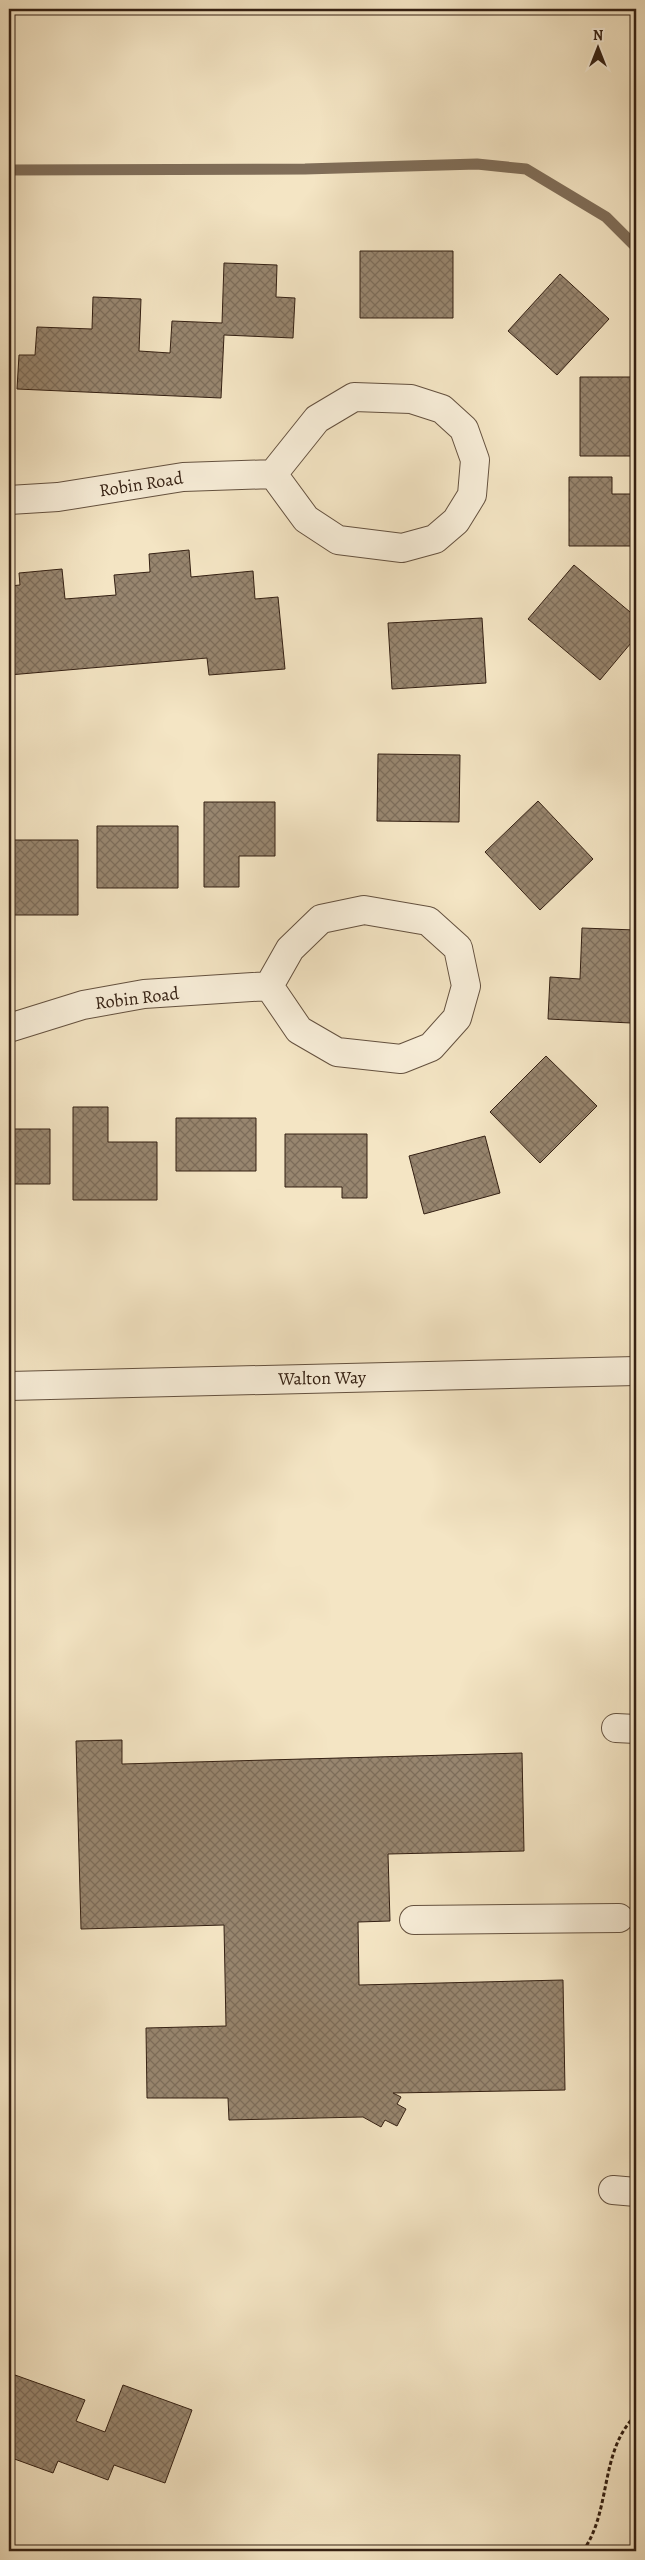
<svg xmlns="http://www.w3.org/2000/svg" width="645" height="2560" viewBox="0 0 645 2560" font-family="Alegreya,serif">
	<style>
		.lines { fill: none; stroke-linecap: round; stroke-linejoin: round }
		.stream { stroke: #806e59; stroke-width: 11 }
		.building { fill: url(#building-cross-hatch); stroke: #342013 }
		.minor-casing { stroke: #64513f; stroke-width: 30 }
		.path { stroke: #342013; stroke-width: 3; stroke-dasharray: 4 2.5; stroke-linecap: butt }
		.minor { stroke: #f8eed9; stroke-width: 28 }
		.labels { text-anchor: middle; stroke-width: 4; stroke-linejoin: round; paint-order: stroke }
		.street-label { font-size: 18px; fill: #342013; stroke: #f8eed9 }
	</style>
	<defs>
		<pattern id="building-cross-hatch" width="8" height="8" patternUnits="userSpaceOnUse" patternTransform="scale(1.25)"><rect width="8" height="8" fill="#98866f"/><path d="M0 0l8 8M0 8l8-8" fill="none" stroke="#7d6d5a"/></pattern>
	</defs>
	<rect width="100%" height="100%" fill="#f4e5c4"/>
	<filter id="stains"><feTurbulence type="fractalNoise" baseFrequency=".004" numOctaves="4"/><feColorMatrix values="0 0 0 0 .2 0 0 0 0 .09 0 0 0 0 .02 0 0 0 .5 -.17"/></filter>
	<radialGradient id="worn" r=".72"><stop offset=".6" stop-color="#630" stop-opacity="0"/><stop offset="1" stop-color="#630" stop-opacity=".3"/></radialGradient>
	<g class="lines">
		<path class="stream" d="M 9,170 L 305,169 L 477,164 L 526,169 L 606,217 L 636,247"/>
	</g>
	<path class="building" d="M 360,251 L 453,251 L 453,318 L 360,318 Z
		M 224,263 L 277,265 L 276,297 L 295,298 L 293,338 L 224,335 L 221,398 L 17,389 L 19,355 L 35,355 L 37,327 L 92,329 L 93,297 L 141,299 L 139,351 L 170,353 L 172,321 L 222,323 Z
		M 560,274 L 609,319 L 557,375 L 508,331 Z
		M 580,377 L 636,377 L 636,456 L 580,456 Z
		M 569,477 L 612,477 L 612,494 L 631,494 L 631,546 L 569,546 Z
		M 189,550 L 191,577 L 253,571 L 255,599 L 278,597 L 285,669 L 209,675 L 207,658 L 9,675 L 9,586 L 20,585 L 19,573 L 62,569 L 65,599 L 116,595 L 114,575 L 150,572 L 149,554 Z
		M 574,565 L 636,617 L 636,637 L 600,680 L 528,619 Z
		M 482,618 L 486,683 L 392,689 L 388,623 Z
		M 378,754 L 460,755 L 459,822 L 377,821 Z
		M 538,801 L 593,859 L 540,910 L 485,852 Z
		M 204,802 L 275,802 L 275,856 L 239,856 L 239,887 L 204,887 Z
		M 97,826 L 178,826 L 178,888 L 97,888 Z
		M 9,840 L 78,840 L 78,915 L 9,915 Z
		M 582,928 L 635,930 L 631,1023 L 548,1019 L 550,977 L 580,979 Z
		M 546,1056 L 597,1106 L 540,1163 L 490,1112 Z
		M 73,1107 L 108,1107 L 108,1142 L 157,1142 L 157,1200 L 73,1200 Z
		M 176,1118 L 256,1118 L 256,1171 L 176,1171 Z
		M 9,1129 L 50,1129 L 50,1184 L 9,1184 Z
		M 285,1134 L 367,1134 L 367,1198 L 342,1198 L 342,1187 L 285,1187 Z
		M 485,1136 L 500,1193 L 424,1214 L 409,1156 Z
		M 122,1740 L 122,1764 L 522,1753 L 524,1851 L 388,1854 L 390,1921 L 358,1922 L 359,1985 L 563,1980 L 565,2090 L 393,2093 L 401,2097 L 397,2104 L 406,2109 L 397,2126 L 385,2120 L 381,2127 L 363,2117 L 229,2120 L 228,2098 L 147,2098 L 146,2028 L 226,2026 L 224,1925 L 81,1929 L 76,1741 Z
		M 15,2375 L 85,2400 L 76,2421 L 105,2432 L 123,2385 L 192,2410 L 165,2483 L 114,2465 L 108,2480 L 58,2461 L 53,2473 L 9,2457 L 9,2392 Z"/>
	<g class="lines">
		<defs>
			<path id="minor" d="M 354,397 L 411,399 L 442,409 L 464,429 L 475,460 L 472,495 L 456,521 L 435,539 L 402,548 L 338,540 L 306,519 L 273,474 L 317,419 Z
				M 9,500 L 58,497 L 183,477 L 273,474
				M 364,910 L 428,921 L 458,948 L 466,986 L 457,1018 L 431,1047 L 401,1059 L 337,1052 L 299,1030 L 269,986 L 290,949 L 321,919 Z
				M 9,1028 L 83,1005 L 144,994 L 269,986
				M 9,1386 L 636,1371
				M 616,1728 L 636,1729
				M 414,1920 L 619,1918
				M 613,2190 L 636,2192"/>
		</defs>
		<use href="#minor" class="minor-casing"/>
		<path class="path" d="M 583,2551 C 612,2510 599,2451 636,2415"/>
		<use href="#minor" class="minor"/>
	</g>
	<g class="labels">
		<g class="street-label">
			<text transform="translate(141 484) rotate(-9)" y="6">Robin Road</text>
			<text transform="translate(137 998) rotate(-7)" y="6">Robin Road</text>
			<text transform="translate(322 1378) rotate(-1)" y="6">Walton Way</text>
		</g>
	</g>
	<rect width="645" height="2560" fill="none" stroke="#f4e5c4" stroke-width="30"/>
	<rect x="10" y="10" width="625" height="2540" fill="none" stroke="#342013" stroke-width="2.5"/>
	<rect x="15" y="15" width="615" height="2530" fill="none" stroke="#342013"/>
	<g transform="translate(598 48)" stroke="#f8eed9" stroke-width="4" paint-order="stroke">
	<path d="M0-4L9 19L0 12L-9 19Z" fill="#342013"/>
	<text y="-8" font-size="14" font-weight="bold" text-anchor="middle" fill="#342013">N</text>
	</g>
	<rect width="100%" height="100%" filter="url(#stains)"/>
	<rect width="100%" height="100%" fill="url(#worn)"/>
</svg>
